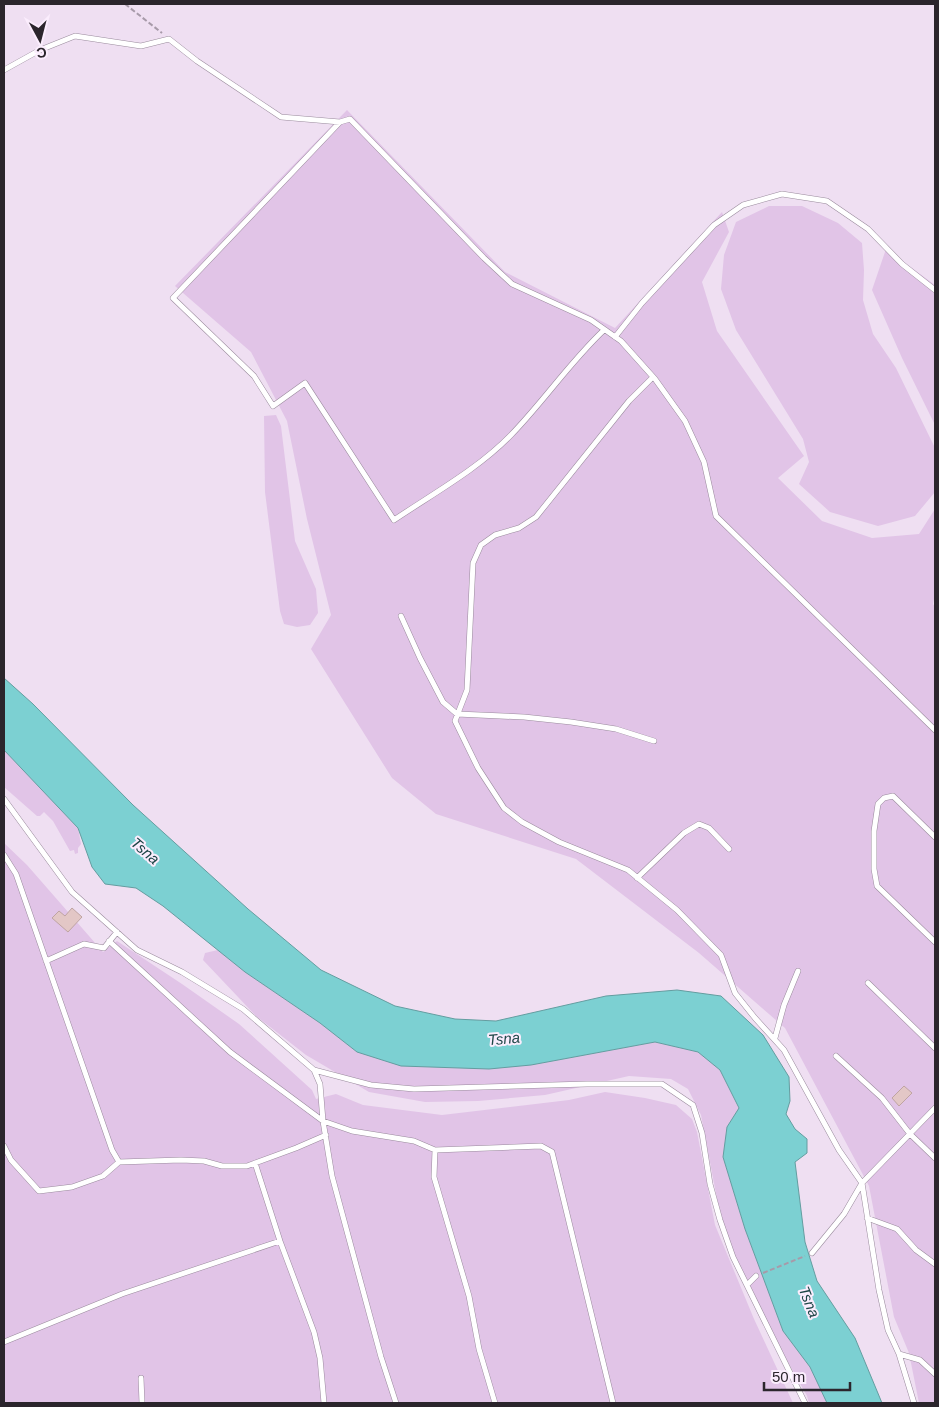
<svg xmlns="http://www.w3.org/2000/svg" width="939" height="1407" viewBox="0 0 939 1407" font-family="Arial,sans-serif">
	<style>
		.green { fill: #e1c4e7 }
		.water { fill: #7cd0d2; stroke: #649da0 }
		.building { fill: #e3c7c6; stroke: #bfa4a2 }
		.lines { fill: none; stroke-linecap: round; stroke-linejoin: round }
		.service-casing { stroke: #9a8b9d; stroke-width: 6 }
		.path { stroke: #a79aa9; stroke-width: 2; stroke-dasharray: 5 2.5; stroke-linecap: butt }
		.service { stroke: #fff; stroke-width: 5 }
		.labels { text-anchor: middle; stroke-width: 4; stroke-linejoin: round; paint-order: stroke }
		.water-label { font-size: 15px; font-style: italic; fill: #1d4546; stroke: #fbedfd }
	</style>
	<rect width="100%" height="100%" fill="#efdff2"/>
	<path class="green" d="M 347,110 L 505,272 L 615,328 L 722,212 L 729,232 L 702,282 L 717,331 L 804,456 L 778,478 L 822,521 L 872,538 L 919,534 L 935,509 L 935,594 L 933,604 L 935,607 L 935,1403 L 919,1403 L 909,1353 L 894,1317 L 869,1186 L 785,1028 L 699,953 L 576,859 L 436,814 L 392,778 L 311,649 L 331,615 L 307,519 L 287,421 L 251,352 L 175,286 Z
		M 769,206 L 802,206 L 838,223 L 862,243 L 864,270 L 863,300 L 873,334 L 896,368 L 935,448 L 935,492 L 915,516 L 878,526 L 830,512 L 799,484 L 809,462 L 803,439 L 736,330 L 721,289 L 724,255 L 736,222 Z
		M 886,249 L 935,285 L 935,425 L 902,358 L 872,290 Z
		M 276,415 L 281,426 L 295,541 L 316,589 L 318,613 L 310,625 L 297,627 L 284,624 L 280,611 L 265,492 L 264,416 Z
		M 4,750 L 78,828 L 81,844 L 78,848 L 78,853 L 75,854 L 74,850 L 70,851 L 53,821 L 44,812 L 40,816 L 37,816 L 4,787 Z
		M 4,843 L 27,865 L 103,952 L 117,941 L 182,984 L 239,1024 L 312,1090 L 316,1099 L 336,1094 L 363,1105 L 442,1115 L 569,1100 L 605,1092 L 645,1098 L 676,1105 L 692,1119 L 697,1132 L 715,1225 L 754,1319 L 793,1403 L 4,1403 Z
		M 218,950 L 245,972 L 320,1023 L 357,1052 L 531,1065 L 655,1042 L 698,1052 L 720,1070 L 739,1109 L 727,1127 L 723,1157 L 745,1229 L 783,1331 L 810,1367 L 827,1403 L 809,1403 L 807,1396 L 735,1267 L 718,1204 L 701,1115 L 688,1089 L 671,1079 L 629,1076 L 545,1095 L 478,1101 L 425,1102 L 369,1092 L 306,1055 L 256,1016 L 203,960 L 205,953 Z"/>
	<path class="water" d="M 4,678 L 33,704 L 133,805 L 248,909 L 321,970 L 395,1006 L 455,1019 L 496,1021 L 606,996 L 677,990 L 721,996 L 763,1035 L 789,1077 L 790,1101 L 786,1114 L 795,1129 L 807,1139 L 807,1153 L 795,1162 L 805,1242 L 817,1281 L 855,1338 L 882,1403 L 827,1403 L 810,1367 L 783,1331 L 745,1229 L 723,1157 L 727,1127 L 739,1108 L 720,1070 L 698,1052 L 655,1042 L 531,1065 L 489,1069 L 401,1066 L 357,1052 L 320,1023 L 245,972 L 163,906 L 136,888 L 105,884 L 92,867 L 78,828 L 4,750 Z"/>
	<path class="building" d="M 72,908 L 82,917 L 68,932 L 52,918 L 59,911 L 65,916 Z
		M 904,1086 L 912,1093 L 899,1106 L 892,1098 Z"/>
	<g class="lines">
		<defs>
			<path id="service" d="M 4,70 L 40,50 L 75,36 L 141,46 L 169,39 L 197,61 L 281,117 L 340,122
				M 604,330 C 570,362 544,401 511,435 C 478,469 434,493 394,520 L 305,383 L 273,406 L 254,376 L 173,298 L 340,122 L 350,119 L 484,258 L 512,284 L 591,320 L 621,341 L 655,379 L 685,421 L 704,462 L 716,516 L 935,730
				M 615,337 L 642,303 L 714,225 L 743,205 L 782,194 L 827,201 L 868,229 L 902,264 L 935,290
				M 653,377 L 629,401 L 536,517 L 519,528 L 495,535 L 481,545 L 473,563 L 467,690 L 455,721 L 478,768 L 504,808 L 522,822 L 559,842 L 628,870 L 677,910 L 721,955 L 735,993 L 755,1018 L 784,1050 L 839,1150 L 862,1183 L 844,1214 L 812,1253
				M 401,616 L 420,658 L 443,702 L 457,714 L 524,717 L 571,722 L 616,729 L 654,741
				M 4,799 L 72,892 L 137,950 L 182,972 L 243,1009 L 314,1070 L 371,1085 L 414,1089 L 587,1084 L 662,1084 L 693,1105 L 702,1133 L 710,1184 L 720,1220 L 733,1257 L 805,1403
				M 935,837 L 893,796 L 884,798 L 878,804 L 874,831 L 874,869 L 877,886 L 935,942
				M 4,855 L 16,874 L 112,1150 L 119,1162 L 181,1160 L 204,1161 L 222,1166 L 247,1166 L 296,1148 L 326,1135
				M 637,878 L 684,833 L 699,824 L 709,828 L 729,849
				M 109,941 L 230,1052 L 323,1121 L 352,1131 L 414,1141 L 435,1150 L 541,1146 L 552,1152 L 613,1403
				M 46,961 L 84,944 L 104,948 L 117,932
				M 868,983 L 935,1048
				M 775,1038 L 784,1005 L 798,971
				M 836,1056 L 882,1098 L 910,1134 L 935,1158
				M 314,1070 L 320,1084 L 323,1121 L 332,1176 L 381,1357 L 396,1403
				M 4,1146 L 11,1160 L 39,1191 L 72,1187 L 103,1176 L 119,1162
				M 435,1150 L 434,1177 L 469,1296 L 479,1349 L 495,1403
				M 255,1163 L 280,1241 L 314,1332 L 320,1358 L 324,1403
				M 867,1218 L 897,1229 L 916,1250 L 935,1264
				M 747,1285 L 756,1276
				M 4,1342 L 122,1294 L 280,1241
				M 899,1354 L 920,1360 L 935,1374
				M 141,1378 L 142,1403
				M 914,1403 L 899,1354 L 888,1330 L 879,1290 L 862,1183 L 935,1108"/>
		</defs>
		<use href="#service" class="service-casing"/>
		<path class="path" d="M 125,4 L 162,33
			M 763,1273 L 805,1256"/>
		<use href="#service" class="service"/>
	</g>
	<g class="labels">
		<g class="water-label">
			<text transform="translate(145 851) rotate(41)" y="5">Tsna</text>
			<text transform="translate(504 1039) rotate(-5)" y="5">Tsna</text>
			<text transform="translate(809 1302) rotate(68)" y="5">Tsna</text>
		</g>
	</g>
	<rect width="939" height="1407" fill="none" stroke="#2b252c" stroke-width="10"/>
	<g transform="translate(40 40) rotate(173)" stroke="#fbedfd" stroke-width="4" paint-order="stroke">
	<path d="M0-4L9 19L0 12L-9 19Z" fill="#2b252c"/>
	<text y="-8" font-size="14" font-weight="bold" text-anchor="middle" fill="#2b252c">С</text>
	</g>
	<path d="M764 1382v8h86v-8" fill="none" stroke="#2b252c" stroke-width="2.5"/>
	<text x="772" y="1382" font-size="15" fill="#2b252c" stroke="#fbedfd" stroke-width="4" paint-order="stroke">50 m</text>
</svg>
